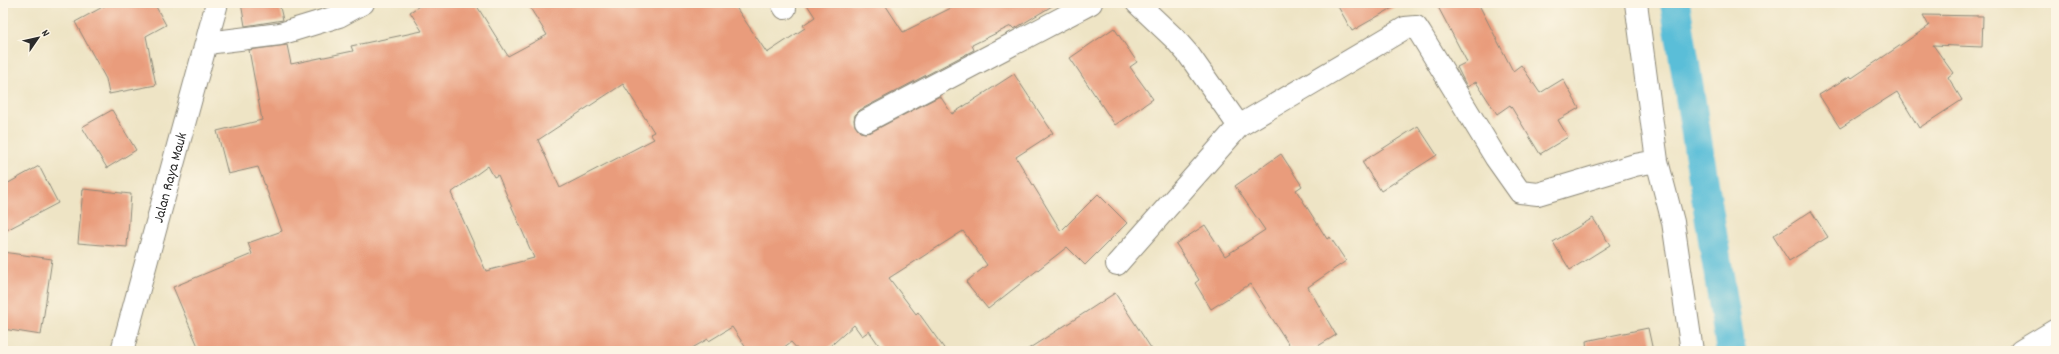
<svg xmlns="http://www.w3.org/2000/svg" width="2059" height="354" viewBox="0 0 2059 354" font-family="Dekko,sans-serif">
	<style>
		.lines { fill: none; stroke-linecap: round; stroke-linejoin: round }
		.canal { stroke: #5abed8; stroke-width: 30 }
		.building { fill: #e99c7b; fill-rule: evenodd }
		.minor-casing { stroke: #8c8878; stroke-width: 24 }
		.primary-casing { stroke: #8c8878; stroke-width: 24 }
		.minor { stroke: #fff; stroke-width: 22 }
		.primary { stroke: #fff; stroke-width: 22 }
		.labels { text-anchor: middle; stroke-width: 3; stroke-linejoin: round; paint-order: stroke }
		.street-label { font-size: 15px; fill: #2b2b2b; stroke: #fcf5e5 }
	</style>
	<rect width="100%" height="100%" fill="#fcf5e5"/>
	<filter id="ink" filterUnits="userSpaceOnUse"><feTurbulence type="fractalNoise" baseFrequency=".025" numOctaves="2"/><feDisplacementMap in="SourceGraphic" scale="8" xChannelSelector="R" yChannelSelector="G"/><feConvolveMatrix kernelMatrix="1 2 1 2 8 2 1 2 1" color-interpolation-filters="sRGB"/></filter>
	<filter id="wash" filterUnits="userSpaceOnUse"><feTurbulence type="fractalNoise" baseFrequency=".012" numOctaves="4" result="noise"/><feDisplacementMap in="SourceGraphic" scale="16" xChannelSelector="R" yChannelSelector="G"/><feGaussianBlur stdDeviation="0.9" result="paint"/><feColorMatrix in="noise" values="0 0 0 0 0 0 0 0 0 0 0 0 0 0 0 0 0 1.4 0 .05"/><feComposite in="paint" operator="in"/></filter>
	<g filter="url(#wash)">
		<rect width="100%" height="100%" fill="#eee4c5"/>
		<g class="lines">
			<path class="canal" d="M 1675,3 L 1731,351"/>
		</g>
		<g id="blocks">
			<path class="building" d="M 110,3 L 154,3 L 166,25 L 146,36 L 156,85 L 109,94 L 106,79 L 75,22 Z
				M 241,3 L 279,3 L 283,20 L 245,26 Z
				M 424,3 L 475,3 L 508,56 L 547,35 L 527,3 L 733,3 L 767,53 L 805,28 L 803,25 L 815,17 L 806,3 L 884,3 L 903,32 L 961,3 L 1057,3 L 1014,29 L 1011,26 L 972,45 L 974,50 L 860,110 L 855,115 L 854,120 L 855,126 L 860,132 L 865,133 L 871,132 L 940,96 L 952,114 L 1014,74 L 1053,133 L 1016,157 L 1061,231 L 1098,194 L 1127,223 L 1085,265 L 1067,247 L 988,309 L 966,282 L 987,265 L 963,231 L 889,278 L 916,314 L 918,312 L 946,351 L 883,351 L 869,331 L 862,336 L 854,325 L 825,351 L 799,351 L 791,342 L 779,351 L 748,351 L 732,327 L 709,341 L 708,339 L 687,351 L 200,351 L 173,287 L 252,254 L 248,243 L 282,231 L 258,167 L 228,174 L 217,131 L 262,120 L 249,50 L 287,45 L 291,64 L 353,51 L 351,46 L 422,31 L 410,12 ZM 623,84 L 654,132 L 650,134 L 654,139 L 560,188 L 538,140 ZM 488,166 L 494,177 L 498,175 L 534,258 L 486,271 L 451,193 Z
				M 1336,3 L 1401,3 L 1352,31 Z
				M 1436,3 L 1478,3 L 1513,71 L 1521,65 L 1540,93 L 1563,79 L 1579,108 L 1558,120 L 1568,137 L 1540,154 L 1510,105 L 1497,114 L 1476,82 L 1467,87 L 1457,67 L 1467,62 Z
				M 1923,15 L 1983,16 L 1982,47 L 1933,45 L 1953,73 L 1948,77 L 1962,100 L 1919,128 L 1897,92 L 1840,128 L 1819,95 L 1850,76 L 1852,78 L 1929,26 Z
				M 1114,28 L 1137,62 L 1130,67 L 1153,99 L 1115,125 L 1070,58 Z
				M 112,110 L 136,150 L 107,168 L 82,127 Z
				M 1418,126 L 1437,155 L 1381,191 L 1362,162 Z
				M 1281,154 L 1302,186 L 1296,190 L 1327,239 L 1330,237 L 1346,261 L 1308,287 L 1336,335 L 1310,351 L 1293,351 L 1250,284 L 1211,309 L 1195,283 L 1199,280 L 1176,244 L 1205,225 L 1225,256 L 1265,230 L 1235,186 Z
				M 39,166 L 58,203 L 3,232 L 3,186 Z
				M 83,189 L 131,194 L 127,247 L 78,243 Z
				M 1811,211 L 1828,237 L 1789,261 L 1773,236 Z
				M 1593,218 L 1610,245 L 1570,270 L 1553,242 Z
				M 3,252 L 52,259 L 41,335 L 3,329 Z
				M 1115,293 L 1153,351 L 1025,351 L 1086,312 Z
				M 1648,328 L 1653,351 L 1587,351 L 1586,341 Z"/>
		</g>
	</g>
	<g filter="url(#ink)">
		<use href="#blocks" fill-opacity="0" stroke="#8c8878" stroke-width="1"/>
		<g class="lines">
			<defs>
				<path id="minor" d="M 782,3 L 785,8
					M 1137,3 L 1174,38 L 1189,55 L 1239,126 L 1405,28 L 1416,27 L 1420,33 L 1496,158 L 1520,192 L 1538,194 L 1635,165 L 1657,161
					M 1636,3 L 1657,161 L 1673,222 L 1692,351
					M 207,43 L 280,34 L 339,16 L 363,3
					M 866,121 L 1091,3
					M 1117,264 L 1239,126
					M 2021,351 L 2056,330"/>
				<g id="primary">
					<path id="s1" d="M 122,351 L 217,3"/>
				</g>
			</defs>
			<use href="#minor" class="minor-casing"/>
			<use href="#primary" class="primary-casing"/>
			<use href="#minor" class="minor"/>
			<use href="#primary" class="primary"/>
		</g>
	</g>
	<g class="labels">
		<g class="street-label">
			<text dy="5" stroke="none"><textPath href="#s1" startOffset="180">Jalan Raya Mauk</textPath></text>
		</g>
	</g>
	<rect width="2059" height="354" fill="none" stroke="#fcf5e5" stroke-width="16"/>
	<g transform="translate(38 38) rotate(56)" stroke="#fcf5e5" stroke-width="3" paint-order="stroke">
	<path d="M0-3L7 15L0 10L-7 15Z" fill="#2b2b2b"/>
	<text y="-6" font-size="11" font-weight="bold" text-anchor="middle" fill="#2b2b2b">N</text>
	</g>
</svg>
